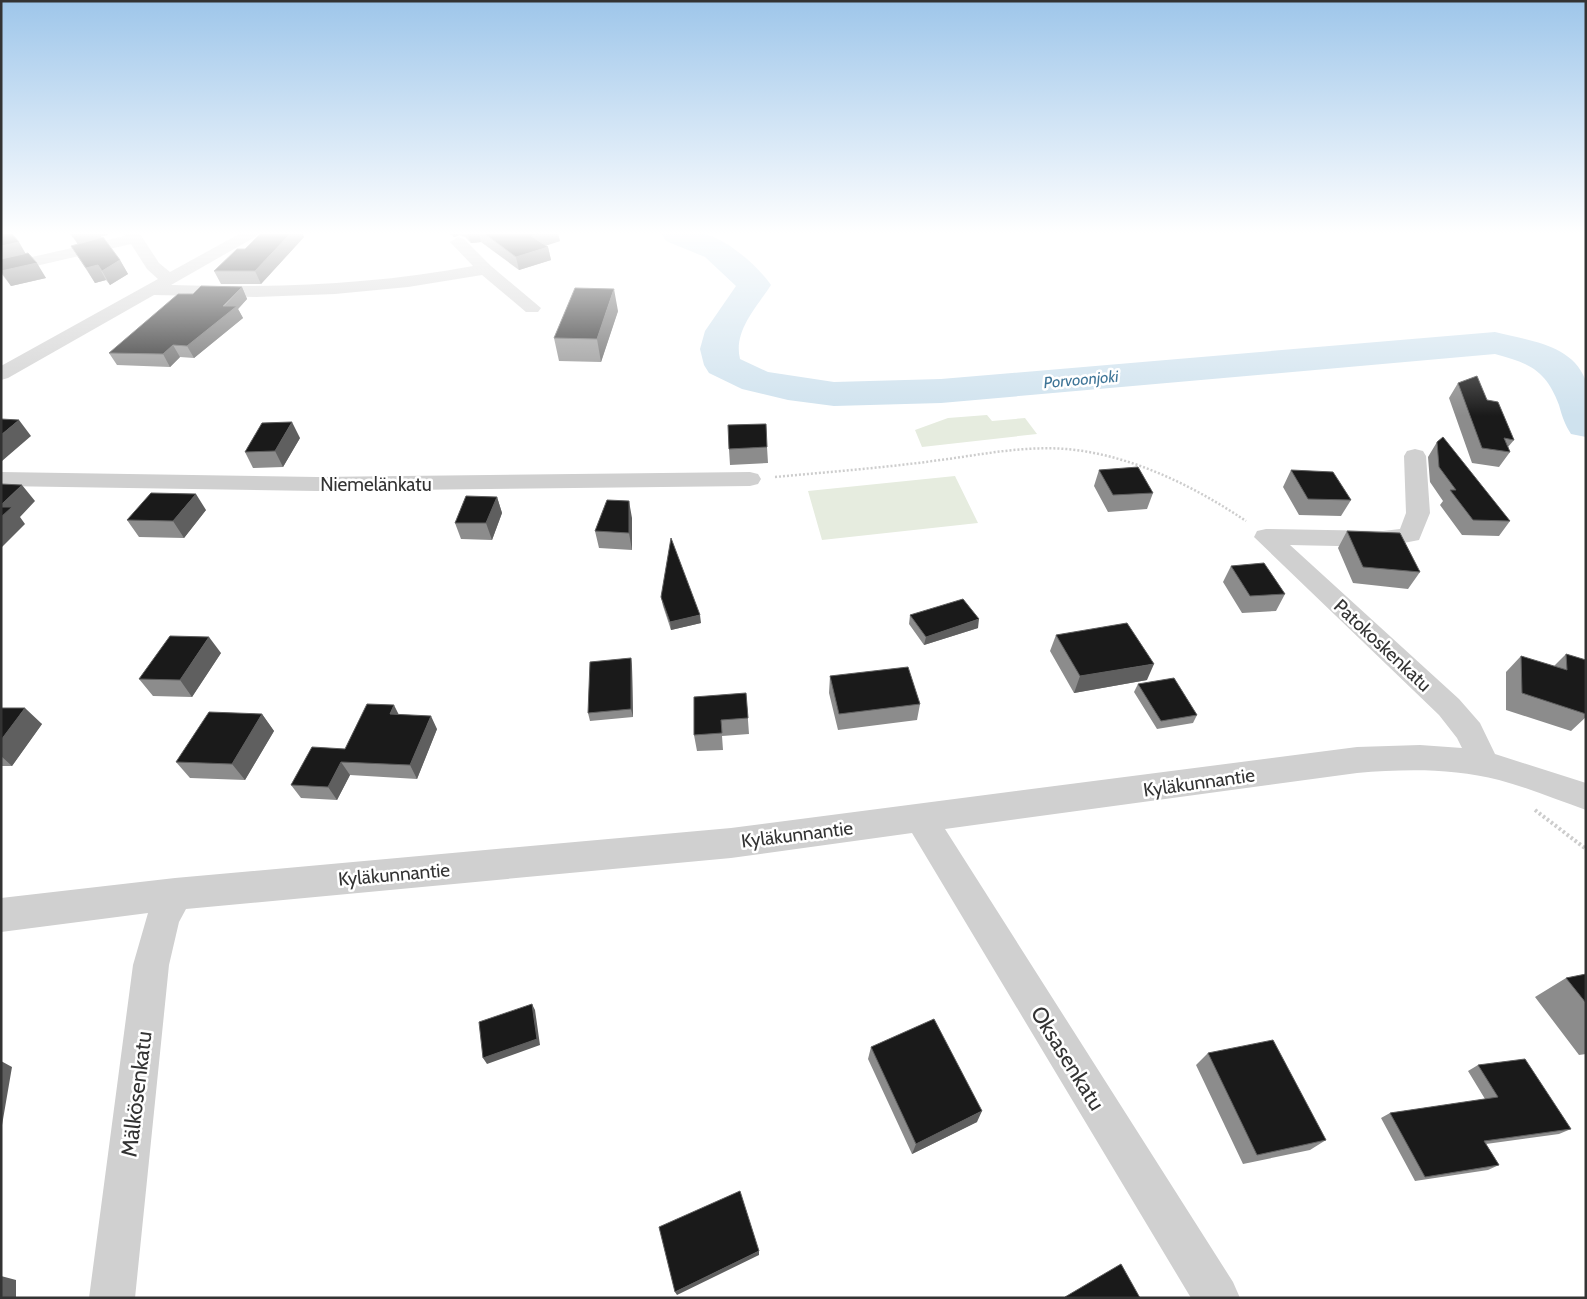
<svg xmlns="http://www.w3.org/2000/svg" width="1587" height="1299" viewBox="0 0 1587 1299" font-family="Cabin,sans-serif">
	<style>
		.green { fill: #e6ecdf }
		.lines { fill: none; stroke-linecap: round; stroke-linejoin: round }
		.river { fill: #cfe2ee; fill-rule: evenodd }
		.path-far1 { stroke: #cdcdcd; stroke-width: 2.5; stroke-dasharray: 2 2; stroke-linecap: butt }
		.path { stroke: #cdcdcd; stroke-width: 4; stroke-dasharray: 2.5 2.5; stroke-linecap: butt }
		.minor { fill: #d0d0d0; fill-rule: evenodd }
		.wall { fill: #8c8c8c }
		.shaded-wall { fill: #5f5f5f }
		.building { fill: #1a1a1a; stroke: #5f5f5f }
		.labels { text-anchor: middle; stroke-width: 5; stroke-linejoin: round; paint-order: stroke }
		.far-water-label { font-size: 16px; font-style: italic; fill: #3f7597; stroke: #fff }
		.street-label { font-size: 19px; fill: #333; stroke: #fff }
		.near-street-label { font-size: 22px; fill: #333; stroke: #fff }
	</style>
	<rect width="100%" height="100%" fill="#fff"/>
	<path class="green" d="M 987,415 L 992,421 L 1025,418 L 1037,434 L 922,447 L 915,430 L 948,418 Z
		M 955,476 L 978,523 L 822,540 L 808,491 Z"/>
	<g class="lines">
		<path class="river" d="M 662,234 C 675,234 692,231 704,234 C 727,239 758,266 771,285 C 757,307 733,331 740,359 L 768,372 L 834,382 L 941,379 L 1495,332 C 1526,340 1572,344 1585,379 C 1587,388 1586,425 1586,437 L 1571,434 C 1565,425 1562,416 1559,405 C 1546,370 1529,363 1495,354 L 941,403 L 834,406 L 788,400 L 742,389 L 709,373 L 704,365 L 700,349 L 705,331 L 736,286 L 705,257 L 666,241 Z"/>
		<path class="path-far1" d="M 775,477 C 828,472 881,468 933,461 C 981,455 1028,444 1076,450 C 1137,458 1195,487 1246,521"/>
		<path class="path" d="M 1535,810 L 1586,849"/>
		<path class="minor" d="M 124,234 L 140,234 L 159,263 L 170,272 L 239,234 L 258,234 L 255,237 L 171,285 C 272,288 373,285 473,266 L 450,242 L 458,237 L 464,239 L 491,266 L 541,308 L 538,312 L 526,312 L 482,275 L 408,287 L 335,294 L 256,297 L 154,295 L 8,378 L 1,380 L 1,366 L 158,279 L 147,269 L 131,244 L 1,274 L 1,264 L 125,236 Z
			M 1415,449 L 1423,451 L 1426,456 L 1430,513 L 1419,540 L 1383,547 L 1290,545 L 1459,699 L 1480,723 L 1495,754 L 1586,783 L 1586,810 C 1557,800 1529,788 1499,780 C 1452,768 1404,769 1357,773 L 945,829 L 1233,1282 L 1240,1298 L 1191,1298 L 912,833 L 731,858 L 186,909 L 179,922 L 169,965 L 135,1298 L 89,1298 L 133,965 L 148,913 L 1,932 L 1,898 L 175,878 L 731,828 L 1357,747 L 1420,745 L 1462,748 L 1457,738 L 1439,715 L 1254,537 L 1257,531 L 1266,529 L 1383,531 L 1400,529 L 1406,513 L 1404,456 L 1407,451 Z
			M 1,472 L 317,477 L 750,472 L 758,474 L 761,479 L 758,484 L 750,486 L 317,491 L 1,486 Z"/>
	</g>
	<path class="wall" d="M 1,234 L 26,254 L 46,278 L 11,286 L 1,273 Z
		M 70,234 L 107,234 L 108,235 L 101,236 L 120,260 L 128,274 L 110,285 L 106,280 L 95,283 L 71,246 L 78,244 Z
		M 450,234 L 558,234 L 560,241 L 545,246 L 548,247 L 551,260 L 519,270 L 481,242 L 471,243 L 465,237 L 459,235 L 454,237 Z
		M 304,237 L 261,284 L 221,284 L 214,271 L 245,249 Z
		M 242,287 L 247,299 L 238,309 L 243,318 L 194,358 L 180,357 L 170,367 L 117,365 L 109,353 L 193,294 Z
		M 618,311 L 601,362 L 559,361 L 554,338 Z
		M 1458,383 L 1514,440 L 1508,447 L 1510,452 L 1499,467 L 1472,463 L 1449,398 Z
		M 300,438 L 283,467 L 253,468 L 245,452 Z
		M 1437,442 L 1510,521 L 1499,536 L 1462,535 L 1440,505 L 1443,501 L 1430,482 L 1428,457 Z
		M 767,447 L 768,463 L 730,465 L 729,449 Z
		M 1099,470 L 1153,493 L 1147,509 L 1108,512 L 1094,486 Z
		M 1291,470 L 1351,500 L 1341,516 L 1299,515 L 1283,487 Z
		M 497,497 L 502,513 L 492,540 L 461,539 L 455,523 Z
		M 206,510 L 184,538 L 139,537 L 127,520 Z
		M 632,518 L 632,550 L 599,548 L 595,531 Z
		M 1347,531 L 1420,572 L 1408,589 L 1353,583 L 1338,548 Z
		M 1231,566 L 1285,594 L 1276,611 L 1242,613 L 1223,582 Z
		M 661,597 L 701,623 L 671,630 L 663,606 Z
		M 910,615 L 978,628 L 924,645 L 909,624 Z
		M 1056,635 L 1147,680 L 1074,693 L 1050,651 Z
		M 221,653 L 192,697 L 153,696 L 139,679 Z
		M 1566,654 L 1586,660 L 1586,717 L 1571,731 L 1506,710 L 1506,672 L 1521,656 L 1554,666 Z
		M 631,658 L 632,667 L 633,717 L 590,721 L 588,713 Z
		M 830,676 L 920,704 L 917,720 L 838,730 L 829,693 Z
		M 1138,684 L 1197,715 L 1193,723 L 1157,729 L 1134,692 Z
		M 746,693 L 749,734 L 722,736 L 723,750 L 697,751 L 694,735 Z
		M 1,708 L 42,724 L 12,766 L 1,766 Z
		M 262,714 L 274,731 L 245,780 L 190,778 L 176,762 Z
		M 398,714 L 437,729 L 417,779 L 350,775 L 337,800 L 301,798 L 291,785 Z
		M 1586,974 L 1586,1054 L 1579,1055 L 1535,997 L 1566,978 Z
		M 871,1047 L 977,1122 L 912,1154 L 868,1059 Z
		M 1208,1053 L 1326,1140 L 1310,1150 L 1243,1164 L 1196,1065 Z
		M 1478,1065 L 1571,1129 L 1559,1134 L 1486,1144 L 1499,1165 L 1488,1170 L 1415,1181 L 1381,1118 L 1390,1113 L 1485,1099 L 1468,1071 Z"/>
	<path class="shaded-wall" d="M 72,234 L 107,234 L 108,235 L 101,236 L 102,239 L 78,245 Z
		M 290,234 L 303,234 L 304,237 L 261,284 L 255,271 Z
		M 453,234 L 458,234 L 459,235 L 454,237 Z
		M 468,234 L 479,234 L 481,242 L 471,243 Z
		M 538,234 L 558,234 L 560,241 L 534,249 L 531,236 Z
		M 19,242 L 27,256 L 1,262 L 1,246 Z
		M 548,247 L 551,260 L 519,270 L 516,257 Z
		M 120,260 L 128,274 L 110,285 L 102,271 Z
		M 37,263 L 46,278 L 11,286 L 1,271 Z
		M 98,265 L 106,280 L 95,283 L 86,268 Z
		M 242,287 L 247,299 L 238,309 L 243,318 L 194,358 L 187,346 Z
		M 614,289 L 618,311 L 601,362 L 597,339 Z
		M 173,345 L 180,357 L 170,367 L 163,354 Z
		M 19,420 L 31,436 L 2,461 L 1,459 L 1,435 Z
		M 292,422 L 300,438 L 283,467 L 275,451 Z
		M 22,485 L 35,501 L 20,517 L 25,524 L 1,548 L 1,505 Z
		M 196,494 L 206,510 L 184,538 L 173,521 Z
		M 497,497 L 502,513 L 492,540 L 486,523 Z
		M 629,501 L 632,518 L 632,550 L 629,533 Z
		M 700,615 L 701,623 L 671,630 L 670,622 Z
		M 979,619 L 978,628 L 924,645 L 926,637 Z
		M 209,637 L 221,653 L 192,697 L 180,680 Z
		M 631,658 L 632,667 L 633,717 L 631,709 Z
		M 1154,664 L 1147,680 L 1074,693 L 1080,676 Z
		M 394,705 L 401,719 L 390,714 Z
		M 25,708 L 42,724 L 12,766 L 1,756 L 1,740 Z
		M 262,714 L 274,731 L 245,780 L 232,764 Z
		M 431,716 L 437,729 L 417,779 L 410,765 Z
		M 341,762 L 350,775 L 337,800 L 328,787 Z
		M 532,1004 L 535,1010 L 540,1045 L 487,1064 L 483,1058 Z
		M 1,1061 L 12,1067 L 1,1131 Z
		M 982,1111 L 977,1122 L 912,1154 L 916,1144 Z
		M 759,1251 L 759,1255 L 677,1295 L 675,1292 Z
		M 1,1276 L 16,1280 L 16,1298 L 1,1298 Z"/>
	<path class="building" d="M 1,234 L 12,234 L 19,242 L 1,246 Z
		M 260,234 L 290,234 L 255,271 L 214,271 L 237,249 L 245,249 Z
		M 485,234 L 538,234 L 531,236 L 548,247 L 516,257 Z
		M 103,237 L 120,260 L 102,271 L 98,265 L 86,268 L 71,246 Z
		M 28,253 L 37,263 L 1,271 L 1,259 Z
		M 201,286 L 242,287 L 223,306 L 237,306 L 187,346 L 173,345 L 163,354 L 109,353 L 178,294 L 193,294 Z
		M 575,288 L 614,289 L 597,339 L 554,338 Z
		M 1477,376 L 1487,400 L 1498,402 L 1514,440 L 1504,438 L 1510,452 L 1482,448 L 1458,383 Z
		M 1,419 L 19,420 L 1,435 Z
		M 292,422 L 275,451 L 245,452 L 262,423 Z
		M 766,424 L 767,447 L 729,449 L 728,425 Z
		M 1443,437 L 1510,521 L 1473,520 L 1450,490 L 1456,490 L 1439,467 L 1437,442 Z
		M 1138,467 L 1153,493 L 1113,495 L 1099,470 Z
		M 1291,470 L 1333,472 L 1351,500 L 1308,499 Z
		M 1,484 L 22,485 L 1,505 Z
		M 151,493 L 196,494 L 173,521 L 127,520 Z
		M 466,496 L 497,497 L 486,523 L 455,523 Z
		M 607,500 L 629,501 L 629,533 L 595,531 Z
		M 1,507 L 12,507 L 1,517 Z
		M 1347,531 L 1400,533 L 1420,572 L 1363,567 Z
		M 671,538 L 700,615 L 670,622 L 661,597 Z
		M 1264,563 L 1285,594 L 1250,596 L 1231,566 Z
		M 963,599 L 979,619 L 926,637 L 910,615 Z
		M 1127,623 L 1154,664 L 1080,676 L 1056,635 Z
		M 170,636 L 209,637 L 180,680 L 139,679 Z
		M 1566,654 L 1586,660 L 1586,714 L 1522,693 L 1521,656 L 1567,670 Z
		M 631,658 L 631,709 L 588,713 L 590,662 Z
		M 908,667 L 920,704 L 839,714 L 830,676 Z
		M 1174,678 L 1197,715 L 1161,721 L 1138,684 Z
		M 746,693 L 748,718 L 721,720 L 722,733 L 694,735 L 694,697 Z
		M 367,704 L 394,705 L 390,714 L 431,716 L 410,765 L 341,762 L 328,787 L 291,785 L 312,747 L 345,749 Z
		M 1,708 L 25,708 L 1,740 Z
		M 209,712 L 262,714 L 232,764 L 176,762 Z
		M 1586,974 L 1586,1003 L 1566,978 Z
		M 532,1004 L 537,1039 L 483,1058 L 479,1022 Z
		M 934,1019 L 982,1111 L 916,1144 L 871,1047 Z
		M 1273,1040 L 1326,1140 L 1257,1155 L 1208,1053 Z
		M 1525,1059 L 1571,1129 L 1484,1141 L 1499,1165 L 1425,1177 L 1390,1113 L 1498,1097 L 1478,1065 Z
		M 740,1191 L 759,1251 L 675,1292 L 659,1227 Z
		M 1121,1264 L 1140,1298 L 1065,1298 L 1065,1297 Z"/>
	<linearGradient id="sky" x2="0" y2="1"><stop stop-color="#9ec6ea"/><stop offset="0.56" stop-color="#fff"/><stop offset="1" stop-color="#fff" stop-opacity="0"/></linearGradient>
	<rect width="1587" height="416" fill="url(#sky)"/>
	<g class="labels">
		<g class="far-water-label">
			<text transform="translate(1081 379) rotate(-5)" y="6">Porvoonjoki</text>
		</g>
		<g class="street-label">
			<text x="376" y="491">Niemelänkatu</text>
			<text transform="translate(1383 645) rotate(43)" y="7">Patokoskenkatu</text>
			<text transform="translate(1199 782) rotate(-8)" y="7">Kyläkunnantie</text>
			<text transform="translate(797 834) rotate(-7)" y="7">Kyläkunnantie</text>
			<text transform="translate(394 874) rotate(-5)" y="7">Kyläkunnantie</text>
		</g>
		<g class="near-street-label">
			<text transform="translate(1068 1058) rotate(58)" y="8">Oksasenkatu</text>
			<text transform="translate(136 1094) rotate(-83)" y="8">Mälkösenkatu</text>
		</g>
	</g>
	<rect width="1587" height="1299" fill="none" stroke="#333333" stroke-width="5"/>
</svg>
